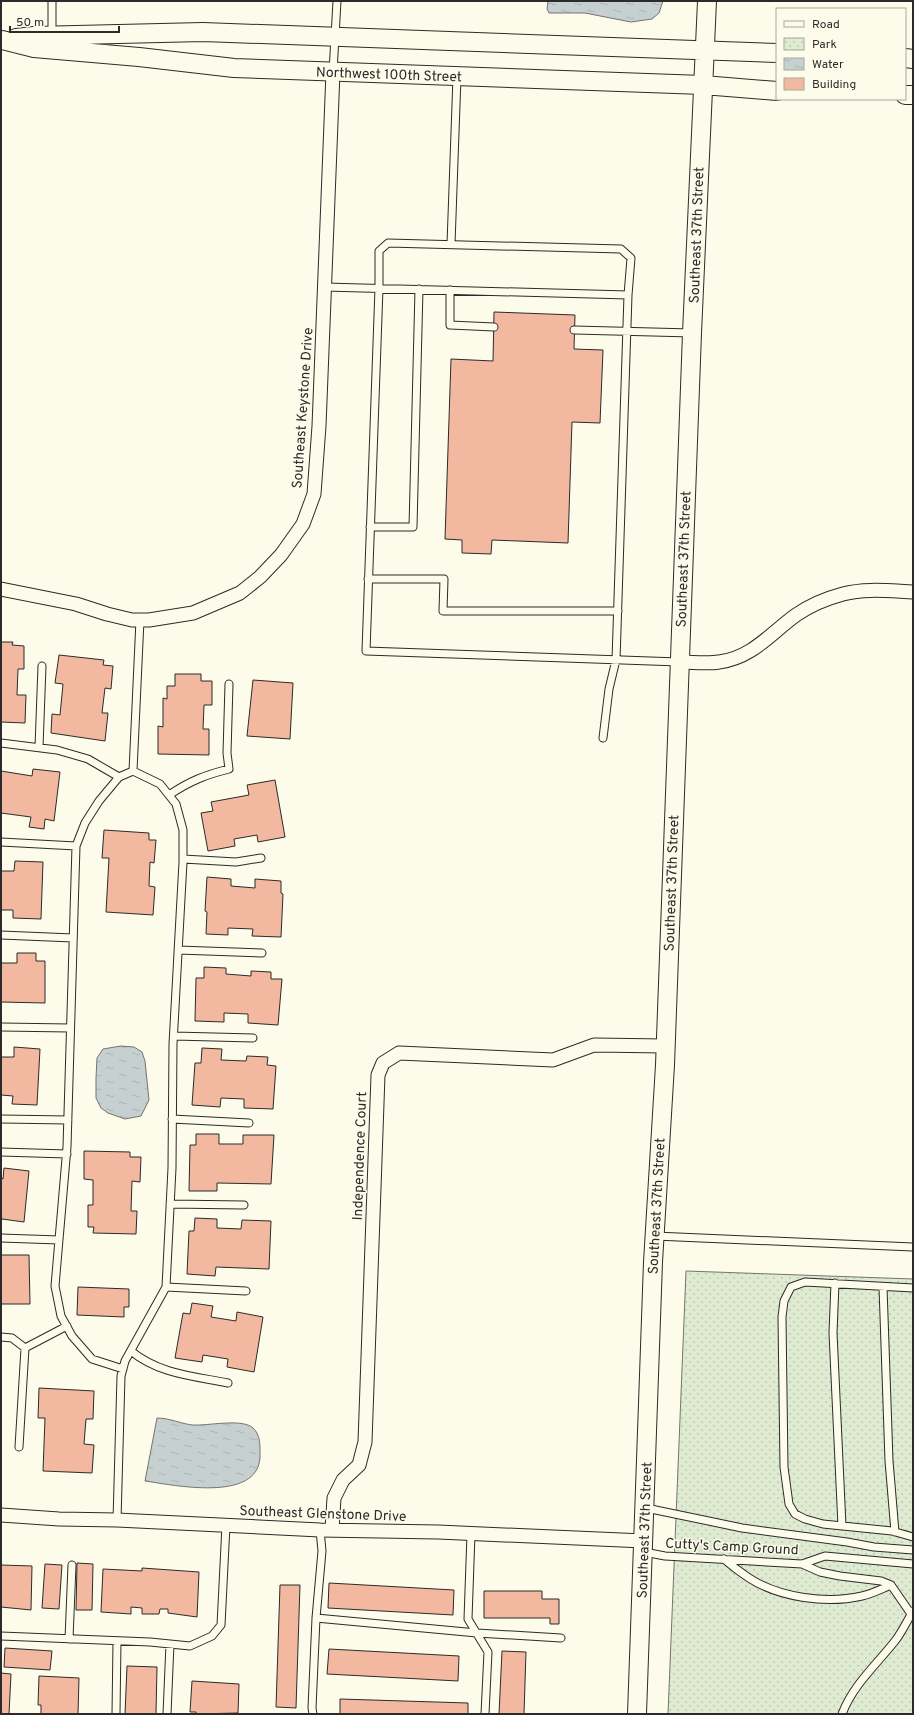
<svg xmlns="http://www.w3.org/2000/svg" width="914" height="1715" viewBox="0 0 914 1715" font-family="Overpass,sans-serif">
	<style>
		.park { fill: url(#park-dots); stroke: #74746e }
		.water { fill: url(#water-ripples); stroke: #74746e }
		.building { fill: #f2b8a0; stroke: #2b2b2b }
		.lines { fill: none; stroke-linecap: round; stroke-linejoin: round }
		.lane-casing { stroke: #2b2b2b; stroke-width: 9 }
		.street-casing { stroke: #2b2b2b; stroke-width: 15 }
		.secondary-casing { stroke: #2b2b2b; stroke-width: 20 }
		.lane { stroke: #fdfbea; stroke-width: 7 }
		.street { stroke: #fdfbea; stroke-width: 13 }
		.secondary { stroke: #fdfbea; stroke-width: 18 }
		.labels { text-anchor: middle; stroke-width: 3; stroke-linejoin: round; paint-order: stroke }
		.street-label { font-size: 14px; fill: #2b2b2b; stroke: #fdfbea }
	</style>
	<defs>
		<pattern id="park-dots" width="8" height="8" patternUnits="userSpaceOnUse"><rect width="8" height="8" fill="#deebd1"/><path d="M2 2h.1M6 6h.1" fill="none" stroke="#bfcab4" stroke-width="1.8" stroke-linecap="round"/></pattern>
		<pattern id="water-ripples" width="26" height="14" patternUnits="userSpaceOnUse"><rect width="26" height="14" fill="#c7d0d0"/><path d="M2 4q2-2 4 0t4 0M15 11q2-2 4 0t4 0" fill="none" stroke="#abb3b3"/></pattern>
	</defs>
	<rect width="100%" height="100%" fill="#fdfbea"/>
	<path class="park" d="M 686,1271 L 913,1279 L 913,1714 L 668,1714 Z"/>
	<path class="water" d="M 548,1 L 663,1 L 659,13 L 652,19 L 631,22 L 585,13 L 549,13 L 547,9 Z
		M 121,1046 L 134,1047 L 142,1052 L 145,1061 L 149,1100 L 141,1116 L 125,1119 L 108,1113 L 101,1108 L 96,1098 L 96,1078 L 97,1058 L 103,1049 Z
		M 157,1418 C 170,1418 181,1424 193,1425 C 208,1426 242,1418 253,1428 C 261,1435 260,1447 260,1457 C 258,1503 173,1485 145,1481 Z"/>
	<path class="building" d="M 494,312 L 575,315 L 574,349 L 603,350 L 600,423 L 572,422 L 568,543 L 492,540 L 491,554 L 462,553 L 462,540 L 445,539 L 451,359 L 493,361 Z
		M 1,642 L 13,642 L 12,645 L 24,646 L 24,669 L 18,669 L 17,695 L 26,695 L 25,723 L 1,722 Z
		M 59,655 L 104,660 L 103,665 L 113,666 L 111,689 L 105,688 L 102,713 L 108,713 L 105,741 L 51,733 L 52,714 L 60,715 L 63,684 L 55,683 Z
		M 175,674 L 201,674 L 201,681 L 212,681 L 212,705 L 204,705 L 203,729 L 209,729 L 209,755 L 158,754 L 158,726 L 163,727 L 163,698 L 167,699 L 167,686 L 175,686 Z
		M 253,680 L 293,683 L 290,739 L 247,736 Z
		M 33,769 L 60,772 L 54,821 L 45,819 L 44,829 L 29,827 L 31,817 L 1,813 L 1,771 L 32,776 Z
		M 275,780 L 285,837 L 258,842 L 257,835 L 234,839 L 235,846 L 208,851 L 201,813 L 213,811 L 211,802 L 249,795 L 247,785 Z
		M 104,830 L 149,833 L 149,840 L 156,840 L 154,863 L 150,862 L 149,886 L 155,887 L 153,915 L 106,912 L 109,858 L 102,858 Z
		M 15,861 L 43,862 L 41,919 L 13,918 L 13,910 L 1,910 L 1,871 L 14,871 Z
		M 207,877 L 231,879 L 231,886 L 255,888 L 255,879 L 281,881 L 281,893 L 283,894 L 281,937 L 252,936 L 253,929 L 228,928 L 228,935 L 206,934 L 207,912 L 205,911 Z
		M 17,953 L 36,953 L 36,961 L 45,961 L 45,1003 L 1,1002 L 1,963 L 17,963 Z
		M 204,967 L 226,968 L 226,974 L 251,976 L 251,971 L 271,972 L 271,979 L 282,979 L 278,1025 L 248,1023 L 248,1014 L 224,1013 L 224,1022 L 195,1021 L 196,978 L 204,978 Z
		M 14,1047 L 40,1049 L 37,1105 L 12,1104 L 13,1096 L 1,1095 L 1,1057 L 14,1057 Z
		M 202,1048 L 222,1049 L 221,1060 L 246,1061 L 247,1056 L 268,1057 L 267,1065 L 276,1066 L 273,1109 L 244,1108 L 244,1099 L 221,1098 L 220,1107 L 192,1105 L 195,1063 L 201,1063 Z
		M 196,1134 L 219,1134 L 219,1144 L 243,1144 L 243,1135 L 274,1135 L 271,1184 L 217,1183 L 217,1191 L 189,1191 L 190,1145 L 196,1145 Z
		M 84,1151 L 130,1152 L 130,1157 L 141,1157 L 140,1182 L 132,1181 L 131,1211 L 137,1211 L 136,1234 L 93,1233 L 94,1227 L 88,1227 L 88,1205 L 93,1205 L 93,1180 L 84,1179 Z
		M 4,1168 L 29,1171 L 24,1222 L 2,1219 L 1,1217 L 1,1178 L 3,1179 Z
		M 195,1218 L 217,1219 L 217,1228 L 241,1229 L 242,1220 L 271,1221 L 269,1269 L 216,1267 L 215,1276 L 187,1274 L 189,1231 L 194,1231 Z
		M 1,1255 L 29,1255 L 30,1304 L 1,1304 Z
		M 78,1287 L 129,1289 L 129,1307 L 124,1307 L 124,1317 L 77,1315 Z
		M 192,1303 L 213,1306 L 211,1317 L 236,1321 L 237,1312 L 263,1317 L 254,1372 L 227,1367 L 228,1359 L 203,1355 L 202,1362 L 175,1358 L 183,1313 L 190,1314 Z
		M 39,1388 L 94,1391 L 93,1419 L 86,1419 L 84,1444 L 94,1445 L 92,1473 L 43,1471 L 45,1418 L 38,1418 Z
		M 77,1563 L 93,1564 L 92,1610 L 76,1610 Z
		M 45,1564 L 62,1565 L 59,1609 L 42,1608 Z
		M 1,1565 L 32,1566 L 31,1610 L 1,1607 Z
		M 142,1568 L 199,1572 L 197,1617 L 168,1613 L 168,1609 L 160,1609 L 159,1614 L 142,1614 L 142,1608 L 131,1607 L 131,1614 L 101,1612 L 103,1569 L 142,1571 Z
		M 329,1583 L 454,1590 L 453,1615 L 328,1608 Z
		M 280,1585 L 300,1585 L 296,1708 L 276,1707 Z
		M 484,1591 L 542,1591 L 542,1599 L 559,1599 L 559,1624 L 550,1624 L 550,1618 L 484,1618 Z
		M 5,1648 L 52,1651 L 50,1670 L 4,1667 Z
		M 329,1649 L 459,1656 L 458,1681 L 327,1674 Z
		M 502,1651 L 526,1652 L 524,1714 L 499,1714 Z
		M 127,1666 L 157,1667 L 156,1714 L 125,1714 Z
		M 1,1673 L 11,1674 L 9,1714 L 1,1714 Z
		M 39,1676 L 79,1678 L 78,1714 L 41,1714 L 41,1705 L 38,1705 Z
		M 192,1681 L 239,1684 L 238,1713 L 196,1714 L 196,1712 L 190,1712 Z
		M 340,1699 L 468,1703 L 468,1714 L 340,1714 Z"/>
	<g class="lines">
		<defs>
			<path id="lane" d="M 52,35 L 52,1
				M 333,72 L 337,1
				M 451,244 L 457,77
				M 325,287 C 426,289 527,292 628,295 L 631,258 L 621,249 L 388,243 L 379,251 L 379,288 L 366,651 L 679,662
				M 450,290 L 450,325 L 494,327
				M 574,330 L 692,333
				M 370,527 L 413,527 L 419,289
				M 368,579 L 444,579 L 443,611 L 618,611
				M 603,738 L 609,689 L 616,660 L 628,295
				M 1,743 L 57,750 L 88,759 L 119,777
				M 39,747 L 42,666
				M 169,795 C 190,781 205,775 229,769 L 227,753 L 229,684
				M 1,842 L 76,846
				M 183,859 L 236,862 L 261,858
				M 1,935 L 73,938
				M 178,950 L 262,953
				M 1,1027 L 70,1028
				M 174,1036 L 253,1038
				M 1,1119 L 68,1120
				M 172,1119 L 249,1123
				M 1,1152 L 67,1154
				M 170,1204 L 244,1205
				M 655,1236 L 913,1247
				M 1,1238 L 59,1240
				M 835,1283 L 833,1333 L 842,1526
				M 166,1287 L 246,1291
				M 883,1287 L 889,1461 L 895,1532
				M 913,1288 L 805,1282 L 791,1287 L 784,1301 L 782,1317 L 784,1467 L 789,1504 L 795,1514 L 805,1519 L 823,1524 L 892,1531 L 913,1537
				M 1,1337 L 12,1338 L 25,1348 L 19,1447
				M 25,1348 L 67,1326
				M 131,1351 C 159,1374 193,1376 228,1383
				M 123,1369 L 92,1359 L 72,1336 L 61,1316 L 55,1286 L 67,1147 L 76,846 L 85,823 L 99,801 L 119,777 L 133,771 L 140,620
				M 646,1508 L 742,1528 L 847,1542 L 874,1547 L 913,1550
				M 117,1520 L 121,1376 L 125,1361 L 166,1287 L 172,1168 L 173,1044 L 183,862 L 183,830 L 176,804 L 160,784 L 133,771
				M 471,1534 L 468,1619 L 488,1652 L 485,1714
				M 644,1552 L 665,1556 L 802,1564 L 825,1556 L 913,1564
				M 724,1559 C 732,1566 740,1572 749,1578 C 780,1598 827,1604 862,1596 C 872,1594 881,1589 891,1585
				M 802,1564 L 820,1572 L 840,1576 L 881,1581 L 891,1585 L 911,1614
				M 316,1618 L 477,1633 L 561,1638
				M 1,1636 L 150,1642 L 190,1646 L 212,1636 L 221,1625 L 226,1525
				M 69,1639 L 72,1565
				M 116,1714 L 117,1641
				M 167,1714 L 170,1644
				M 313,1714 L 312,1708 L 316,1618 L 322,1551 L 320,1530
				M 842,1714 C 853,1685 876,1665 895,1641 C 902,1632 907,1621 913,1611"/>
			<path id="street" d="M 1,589 L 76,604 L 107,614 L 132,620 L 149,620 L 193,613 L 240,593 L 260,577 L 281,555 L 303,524 L 314,494 L 319,426 L 333,72
				M 680,662 C 692,662 707,664 719,662 C 752,658 771,633 796,615 C 809,606 828,598 843,594 C 865,588 890,591 913,592
				M 1,1515 L 59,1519 L 117,1520 L 320,1530 L 438,1532 L 644,1541
				M 332,1530 L 334,1498 L 343,1480 L 359,1465 L 365,1442 L 378,1075 L 383,1063 L 399,1053 L 553,1060 L 594,1045 L 665,1046"/>
			<path id="secondary" d="M 16,38 L 34,36 L 203,32 L 777,53
				M 2,40 L 34,48 L 139,57 L 234,68 L 703,85 L 777,91
				M 905,58 L 913,59
				M 905,95 L 913,95
				M 637,1714 L 653,1262 L 665,1065 L 692,333 L 707,1"/>
		</defs>
		<use href="#lane" class="lane-casing"/>
		<use href="#street" class="street-casing"/>
		<use href="#secondary" class="secondary-casing"/>
		<use href="#lane" class="lane"/>
		<use href="#street" class="street"/>
		<use href="#secondary" class="secondary"/>
	</g>
	<g class="labels">
		<g class="street-label">
			<text transform="translate(389 74) rotate(2)" y="5">Northwest 100th Street</text>
			<text transform="translate(696 235) rotate(-88)" y="5">Southeast 37th Street</text>
			<text transform="translate(302 408) rotate(-86)" y="5">Southeast Keystone Drive</text>
			<text transform="translate(683 559) rotate(-88)" y="5">Southeast 37th Street</text>
			<text transform="translate(671 883) rotate(-88)" y="5">Southeast 37th Street</text>
			<text transform="translate(359 1156) rotate(-88)" y="5">Independence Court</text>
			<text transform="translate(656 1206) rotate(-87)" y="5">Southeast 37th Street</text>
			<text transform="translate(323 1513) rotate(2)" y="5">Southeast Glenstone Drive</text>
			<text transform="translate(644 1530) rotate(-88)" y="5">Southeast 37th Street</text>
			<text transform="translate(732 1546) rotate(3)" y="5">Cutty's Camp Ground</text>
		</g>
	</g>
	<rect width="914" height="1715" fill="none" stroke="#2b2b2b" stroke-width="4"/>
	<rect x="776" y="8" width="130" height="92" fill="#fdfbea" stroke="#a9a89e"/>
	<rect x="784" y="21" width="20" height="6" fill="#fdfbea" stroke="#a9a89e"/>
	<text x="812" y="28" font-size="12" fill="#2b2b2b">Road</text>
	<rect x="784" y="38" width="20" height="12" fill="url(#park-dots)" stroke="#a9a89e"/>
	<text x="812" y="48" font-size="12" fill="#2b2b2b">Park</text>
	<rect x="784" y="58" width="20" height="12" fill="url(#water-ripples)" stroke="#a9a89e"/>
	<text x="812" y="68" font-size="12" fill="#2b2b2b">Water</text>
	<rect x="784" y="78" width="20" height="12" fill="#f2b8a0" stroke="#a9a89e"/>
	<text x="812" y="88" font-size="12" fill="#2b2b2b">Building</text>
	<path d="M10 26v6h109v-6" fill="none" stroke="#2b2b2b" stroke-width="2"/>
	<text x="16" y="26" font-size="12" fill="#2b2b2b" stroke="#fdfbea" stroke-width="3" paint-order="stroke">50 m</text>
</svg>
